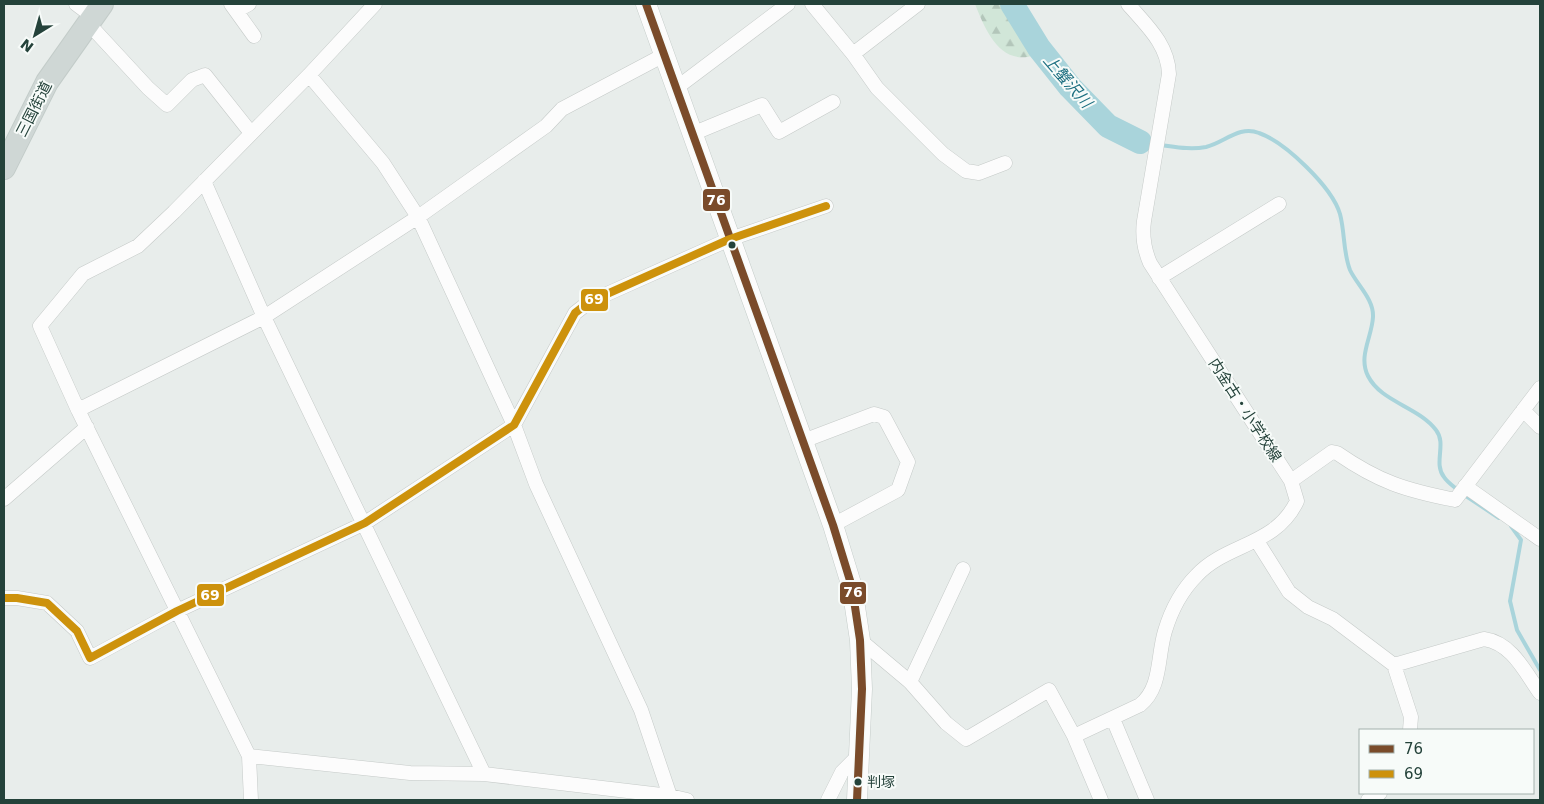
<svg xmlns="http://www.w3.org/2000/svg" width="1544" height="804" viewBox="0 0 1544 804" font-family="'DejaVu Sans','Noto Sans JP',sans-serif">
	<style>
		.forest { fill: url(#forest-firs) }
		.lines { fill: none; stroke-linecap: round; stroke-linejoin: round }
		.stream { stroke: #a9d4db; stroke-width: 4 }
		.river { stroke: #a9d4db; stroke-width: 24 }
		.street-casing { stroke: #c5cac8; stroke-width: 15 }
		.secondary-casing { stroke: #c3cbc8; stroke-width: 21 }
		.primary-casing { stroke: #c3ccc9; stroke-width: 24 }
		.street { stroke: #fcfcfc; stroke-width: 14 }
		.secondary { stroke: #fcfcfc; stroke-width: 20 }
		.primary { stroke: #cfd7d5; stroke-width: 22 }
		.bus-1-casing { stroke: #f7fbf9; stroke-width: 11 }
		.bus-2-casing { stroke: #f7fbf9; stroke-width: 11 }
		.bus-1 { stroke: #7a4b2a; stroke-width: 8 }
		.bus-2 { stroke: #cd920c; stroke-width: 8 }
		.bus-dot { fill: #24423a; stroke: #f7fbf9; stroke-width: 2 }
		.labels { text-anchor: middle; stroke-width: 4; stroke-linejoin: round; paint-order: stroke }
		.bus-label { font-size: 14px; fill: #24423a; stroke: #f7fbf9; text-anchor: start }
		.street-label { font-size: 15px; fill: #24423a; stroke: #f7fbf9 }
		.water-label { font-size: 16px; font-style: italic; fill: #1c6f80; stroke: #f7fbf9 }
		.line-badge { stroke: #f7fbf9; stroke-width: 2 }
		.badge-label { font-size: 14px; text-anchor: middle; font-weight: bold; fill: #fff }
	</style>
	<defs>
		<pattern id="forest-firs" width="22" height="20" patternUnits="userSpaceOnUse" patternTransform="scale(1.25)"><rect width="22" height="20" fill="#d1e6d8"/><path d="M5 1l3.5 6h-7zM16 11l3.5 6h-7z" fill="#b3c6ba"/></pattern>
	</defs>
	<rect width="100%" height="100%" fill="#e8edeb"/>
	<path class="forest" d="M 975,4 L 1004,4 L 1035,55 C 1000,67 985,29 975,4 Z"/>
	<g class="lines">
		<path class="stream" d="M 1140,142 L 1154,144
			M 1161,145 C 1176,147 1190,150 1206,147 C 1224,143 1239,125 1259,133 C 1285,142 1332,187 1340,214 C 1345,233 1343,252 1350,270 C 1357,285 1374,299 1373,317 C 1372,337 1358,356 1368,376 C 1381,402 1419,407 1436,430 C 1447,444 1433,463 1444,477 C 1447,482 1453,486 1458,490
			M 1463,494 L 1499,518
			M 1511,526 L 1521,540 L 1510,601 L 1517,630 L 1540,670"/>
		<path class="river" d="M 1012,4 L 1039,48 L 1070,87 L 1108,126 L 1140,142"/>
		<defs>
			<path id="street" d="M 76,4 L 92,16
				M 231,4 L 254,36
				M 812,4 L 853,54 L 877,88 L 943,154 L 966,171 L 979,173 L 1005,163
				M 236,11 L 249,4
				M 87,22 L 148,88 L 167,105 L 192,80 L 205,75 L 251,133
				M 853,54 L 918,4
				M 309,75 L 383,163 L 418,217 L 514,425 L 536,484 L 641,710 L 670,796 L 669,800
				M 675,89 L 788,4
				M 692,134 L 762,105 L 779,132 L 833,102
				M 204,181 L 264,317 L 484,774
				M 1159,278 L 1279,204
				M 78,410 L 264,317 L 418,217 L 546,126 L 562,109 L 664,55
				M 1523,410 L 1540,427
				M 803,441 L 874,414 L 884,417 L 908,462 L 898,490 L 833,525
				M 1291,481 L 1332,452 L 1337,453 C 1379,482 1405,490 1455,500 L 1540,388
				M 1465,486 L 1540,539
				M 4,499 L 87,427
				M 1257,541 L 1289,592 L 1308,607 L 1333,619 L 1394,665 L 1484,639 C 1512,643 1525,672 1540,693
				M 4,598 L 17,598 L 47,603 L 77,631 L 90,658 L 177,611 L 365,523 L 514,425 L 575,313 L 589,302 L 730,239 L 826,206
				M 860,640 L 910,682 L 946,723 L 966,739 L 1049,690 L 1074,736 L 1101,800
				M 1394,665 L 1411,717 L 1410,730
				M 910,682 L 963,569
				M 1113,719 L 1147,800
				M 1074,736 L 1140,705 C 1162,687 1157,657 1165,631 C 1171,611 1182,590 1197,575 C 1227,543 1276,546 1297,501 L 1291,481 L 1150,263 C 1144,249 1142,236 1144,221 L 1169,74 C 1168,44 1146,25 1128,4
				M 249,756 L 410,773 L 484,774 L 670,796 L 687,800
				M 251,800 L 249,756 L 78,410 L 40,326 L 83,274 L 138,246 L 174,212 L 309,75 L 375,4
				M 828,800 L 842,772 L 859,755
				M 1368,800 L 1380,793"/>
			<path id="secondary" d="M 646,4 L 833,525 L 852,587 L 860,640 L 862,689 L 857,800"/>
			<path id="primary" d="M 4,168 L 47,82 L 102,4"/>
		</defs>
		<use href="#street" class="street-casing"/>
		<use href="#secondary" class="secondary-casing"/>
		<use href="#primary" class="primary-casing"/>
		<use href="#street" class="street"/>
		<use href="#secondary" class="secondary"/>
		<use href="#primary" class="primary"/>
		<defs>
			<path id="bus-1" d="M 646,4 L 833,525 L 852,587 L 860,640 L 862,689 L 857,800"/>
			<path id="bus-2" d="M 4,598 L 17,598 L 47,603 L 77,631 L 90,658 L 177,611 L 365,523 L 514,425 L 575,313 L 589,302 L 730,239 L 826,206"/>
		</defs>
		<use href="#bus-1" class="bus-1-casing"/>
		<use href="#bus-2" class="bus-2-casing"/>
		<use href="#bus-1" class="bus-1"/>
		<use href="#bus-2" class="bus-2"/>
	</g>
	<g class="bus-dot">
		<circle cx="732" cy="245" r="4.5"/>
		<circle cx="858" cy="782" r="4.5"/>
	</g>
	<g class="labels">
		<g class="bus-label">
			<text x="867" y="787">判塚</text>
		</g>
		<g class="street-label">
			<text transform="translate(34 109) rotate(-63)" y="5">三国街道</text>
			<text transform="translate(1245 410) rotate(57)" y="5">内金古・小学校線</text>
		</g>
		<g class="water-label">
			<text transform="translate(1068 81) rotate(49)" y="6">上蟹沢川</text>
		</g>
	</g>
	<g class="line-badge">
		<rect x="702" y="188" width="29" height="24" rx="5" fill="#7a4b2a"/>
		<rect x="580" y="288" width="29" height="24" rx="5" fill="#cd920c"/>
		<rect x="839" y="581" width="28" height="24" rx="5" fill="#7a4b2a"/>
		<rect x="196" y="583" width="29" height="24" rx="5" fill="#cd920c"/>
	</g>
	<g class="badge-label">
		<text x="716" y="205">76</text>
		<text x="594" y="304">69</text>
		<text x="853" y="597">76</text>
		<text x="210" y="600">69</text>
	</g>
	<rect width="1544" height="804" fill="none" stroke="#24423a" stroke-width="10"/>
	<rect x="1359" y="729" width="175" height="65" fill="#f7fbf9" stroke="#a3b1ad"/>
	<rect x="1369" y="745" width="25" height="8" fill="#7a4b2a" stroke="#a3b1ad"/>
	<text x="1404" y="754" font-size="15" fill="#24423a">76</text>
	<rect x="1369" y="770" width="25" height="8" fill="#cd920c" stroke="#a3b1ad"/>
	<text x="1404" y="779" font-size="15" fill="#24423a">69</text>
	<g transform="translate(35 35) rotate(217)" stroke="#f7fbf9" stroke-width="4" paint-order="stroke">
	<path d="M0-4L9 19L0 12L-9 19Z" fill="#24423a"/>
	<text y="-8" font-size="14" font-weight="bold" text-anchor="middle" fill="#24423a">N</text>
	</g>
</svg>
